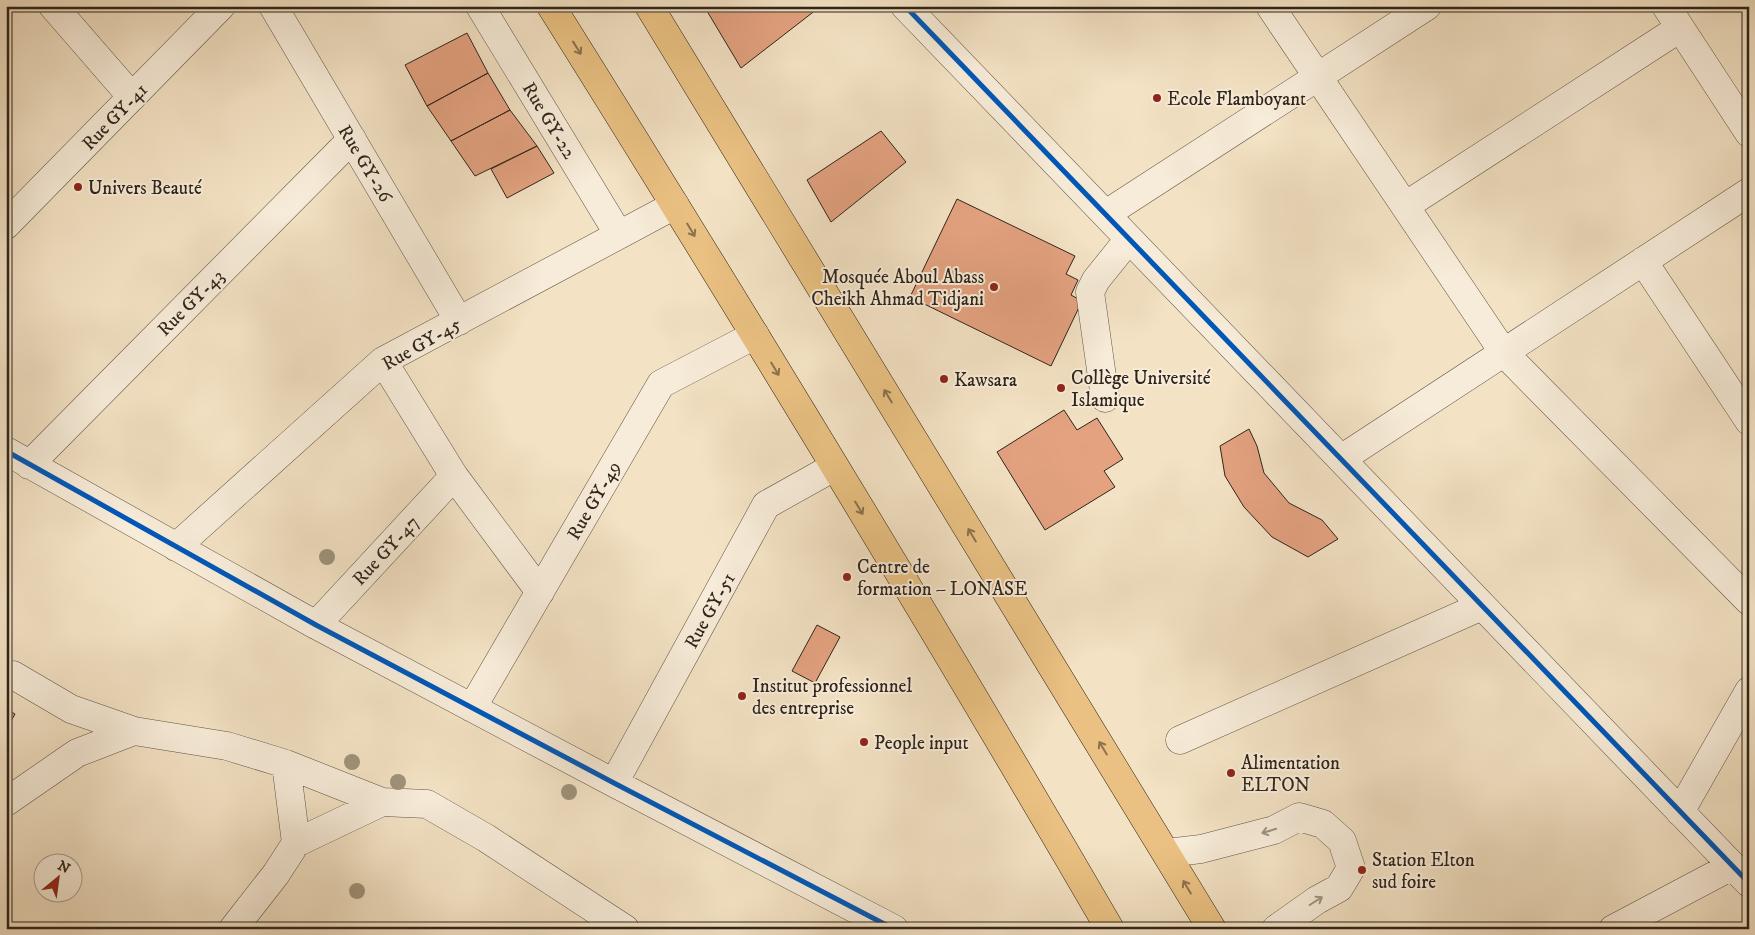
<svg xmlns="http://www.w3.org/2000/svg" width="1755" height="935" viewBox="0 0 1755 935" font-family="'IM FELL DW Pica',serif">
	<style>
		.building { fill: #e4a280; stroke: #2e241b }
		.lines { fill: none; stroke-linecap: round; stroke-linejoin: round }
		.minor-casing { stroke: #5f5445; stroke-width: 29 }
		.major-casing { stroke: #2e241b; stroke-width: 29 }
		.minor { stroke: #f7ecd9; stroke-width: 28 }
		.major { stroke: #eac182; stroke-width: 28 }
		.cycleway-casing { stroke: #f7ecd9; stroke-width: 8 }
		.cycleway { stroke: #0057b8; stroke-width: 5 }
		.tree { fill: #9e937b }
		.oneway { stroke: #8c724e }
		.oneway2 { stroke: #9d9284 }
		.poi-dot { fill: #8f2418; stroke: #f7ecd9; stroke-width: 2 }
		.labels { text-anchor: middle; stroke-width: 4; stroke-linejoin: round; paint-order: stroke }
		.poi-label { font-size: 19px; fill: #2e241b; stroke: #f7ecd9; text-anchor: start }
		.street-label { font-size: 19px; fill: #2e241b; stroke: #f7ecd9 }
	</style>
	<rect width="100%" height="100%" fill="#f3e2c4"/>
	<filter id="stains"><feTurbulence type="fractalNoise" baseFrequency=".004" numOctaves="4"/><feColorMatrix values="0 0 0 0 .2 0 0 0 0 .09 0 0 0 0 .02 0 0 0 .5 -.17"/></filter>
	<radialGradient id="worn" r=".72"><stop offset=".6" stop-color="#630" stop-opacity="0"/><stop offset="1" stop-color="#630" stop-opacity=".3"/></radialGradient>
	<path class="building" d="M 704,6 L 821,6 L 741,68 Z
		M 467,33 L 488,73 L 427,106 L 405,65 Z
		M 488,73 L 510,110 L 451,141 L 427,106 Z
		M 510,110 L 537,146 L 475,176 L 451,141 Z
		M 881,131 L 906,162 L 831,222 L 807,180 Z
		M 537,146 L 554,173 L 507,198 L 491,169 Z
		M 957,199 L 1075,256 L 1066,274 L 1078,280 L 1071,295 L 1082,301 L 1051,366 L 910,297 Z
		M 1064,410 L 1077,430 L 1097,418 L 1123,459 L 1104,471 L 1115,487 L 1045,530 L 997,452 Z
		M 1249,429 L 1257,446 L 1264,473 L 1289,503 L 1322,520 L 1338,539 L 1308,557 L 1272,537 L 1244,507 L 1225,476 L 1220,446 Z
		M 817,625 L 840,637 L 815,683 L 792,671 Z
		M 6,709 L 15,714 L 6,730 Z"/>
	<g class="lines">
		<defs>
			<path id="minor" d="M 53,6 L 132,97
				M 273,6 L 459,321
				M 480,6 L 619,235
				M 905,6 L 1749,883
				M 1270,6 L 1504,353 L 1749,601
				M 1666,6 L 1749,133
				M 1405,206 L 1680,28
				M 1106,214 L 1427,6
				M 6,225 L 221,6
				M 1643,261 L 1749,421
				M 383,361 L 454,476 L 540,592
				M 1105,398 L 1090,292 L 1096,280 L 1129,239
				M 6,451 L 316,625 L 614,783 L 894,929
				M 1341,459 L 1749,192
				M 29,465 L 352,139
				M 176,547 L 383,361 L 675,205
				M 316,625 L 454,476
				M 13,675 L 71,709 L 134,731
				M 472,708 L 661,384 L 755,335
				M 1180,740 L 1482,606
				M 286,764 L 296,843
				M 614,783 L 766,505 L 834,467
				M 6,802 L 77,753 L 134,731 L 227,746 L 286,764 L 382,802 L 427,804 L 486,838 L 625,929
				M 1680,812 L 1749,691
				M 1167,853 L 1201,849 L 1274,830 L 1299,817 L 1323,824 L 1342,841 L 1351,868 L 1339,888 L 1317,900 L 1276,929
				M 233,929 L 276,874 L 296,843 L 382,802
				M 1613,929 L 1732,866"/>
			<path id="major" d="M 551,6 C 742,311 929,618 1110,929
				M 649,6 L 1212,929"/>
		</defs>
		<use href="#minor" class="minor-casing"/>
		<use href="#major" class="major-casing"/>
		<use href="#minor" class="minor"/>
		<use href="#major" class="major"/>
		<defs>
			<path id="cycleway" d="M 905,6 L 1749,883
				M 6,451 L 316,625 L 614,783 L 894,929"/>
		</defs>
		<use href="#cycleway" class="cycleway-casing"/>
		<use href="#cycleway" class="cycleway"/>
	</g>
	<g class="tree">
		<circle cx="327" cy="557" r="8"/>
		<circle cx="352" cy="762" r="8"/>
		<circle cx="398" cy="782" r="8"/>
		<circle cx="569" cy="792" r="8"/>
		<circle cx="357" cy="891" r="8"/>
	</g>
	<defs><path id="oneway-shaft" d="M-6 0H5M1.5-3L5.5 0L1.5 3" fill="none" stroke-width="1.6" stroke-linecap="round" stroke-linejoin="round" transform="scale(1.25)"/></defs>
	<g class="oneway">
		<use href="#oneway-shaft" transform="translate(577 48) rotate(58)"/>
		<use href="#oneway-shaft" transform="translate(691 230) rotate(59)"/>
		<use href="#oneway-shaft" transform="translate(775 369) rotate(59)"/>
		<use href="#oneway-shaft" transform="translate(888 396) rotate(-121)"/>
		<use href="#oneway-shaft" transform="translate(859 508) rotate(59)"/>
		<use href="#oneway-shaft" transform="translate(972 535) rotate(-121)"/>
		<use href="#oneway-shaft" transform="translate(1103 748) rotate(-121)"/>
		<use href="#oneway-shaft" transform="translate(1187 887) rotate(-121)"/>
	</g>
	<g class="oneway2">
		<use href="#oneway-shaft" transform="translate(1269 831) rotate(163)"/>
		<use href="#oneway-shaft" transform="translate(1316 901) rotate(-32)"/>
	</g>
	<g class="poi-dot">
		<circle cx="1157" cy="98" r="5"/>
		<circle cx="78" cy="187" r="5"/>
		<circle cx="994" cy="287" r="5"/>
		<circle cx="944" cy="379" r="5"/>
		<circle cx="1061" cy="388" r="5"/>
		<circle cx="847" cy="577" r="5"/>
		<circle cx="742" cy="696" r="5"/>
		<circle cx="864" cy="742" r="5"/>
		<circle cx="1231" cy="773" r="5"/>
		<circle cx="1362" cy="870" r="5"/>
	</g>
	<g class="labels">
		<g class="poi-label">
			<text x="1167" y="105">Ecole Flamboyant</text>
			<text x="88" y="194">Univers Beauté</text>
			<text x="984" y="283" text-anchor="end">Mosquée Aboul Abass<tspan x="984" dy="22">Cheikh Ahmad Tidjani</tspan></text>
			<text x="1071" y="384">Collège Université<tspan x="1071" dy="22">Islamique</tspan></text>
			<text x="954" y="386">Kawsara</text>
			<text x="857" y="573">Centre de<tspan x="857" dy="22">formation – LONASE</tspan></text>
			<text x="752" y="692">Institut professionnel<tspan x="752" dy="22">des entreprise</tspan></text>
			<text x="874" y="749">People input</text>
			<text x="1241" y="769">Alimentation<tspan x="1241" dy="22">ELTON</tspan></text>
			<text x="1372" y="866">Station Elton<tspan x="1372" dy="22">sud foire</tspan></text>
		</g>
		<g class="street-label">
			<text transform="translate(114 116) rotate(-46)" y="7">Rue GY-41</text>
			<text transform="translate(550 120) rotate(59)" y="7">Rue GY-22</text>
			<text transform="translate(366 163) rotate(59)" y="7">Rue GY-26</text>
			<text transform="translate(190 302) rotate(-45)" y="7">Rue GY-43</text>
			<text transform="translate(421 343) rotate(-30)" y="7">Rue GY-45</text>
			<text transform="translate(593 500) rotate(-60)" y="7">Rue GY-49</text>
			<text transform="translate(385 550) rotate(-47)" y="7">Rue GY-47</text>
			<text transform="translate(709 610) rotate(-61)" y="7">Rue GY-51</text>
		</g>
	</g>
	<rect width="1755" height="935" fill="none" stroke="#f3e2c4" stroke-width="25"/>
	<rect x="8" y="8" width="1740" height="920" fill="none" stroke="#2e241b" stroke-width="2.5"/>
	<rect x="12" y="12" width="1730" height="910" fill="none" stroke="#2e241b"/>
	<g transform="translate(58 878) rotate(29)"><circle r="24" fill="#f7ecd9" stroke="#a79c8d"/>
	<path d="M0-4L9 19L0 12L-9 19Z" fill="#8f2418"/>
	<text y="-8" font-size="14" font-weight="bold" text-anchor="middle" fill="#2e241b">N</text>
	</g>
	<rect width="100%" height="100%" filter="url(#stains)"/>
	<rect width="100%" height="100%" fill="url(#worn)"/>
</svg>
